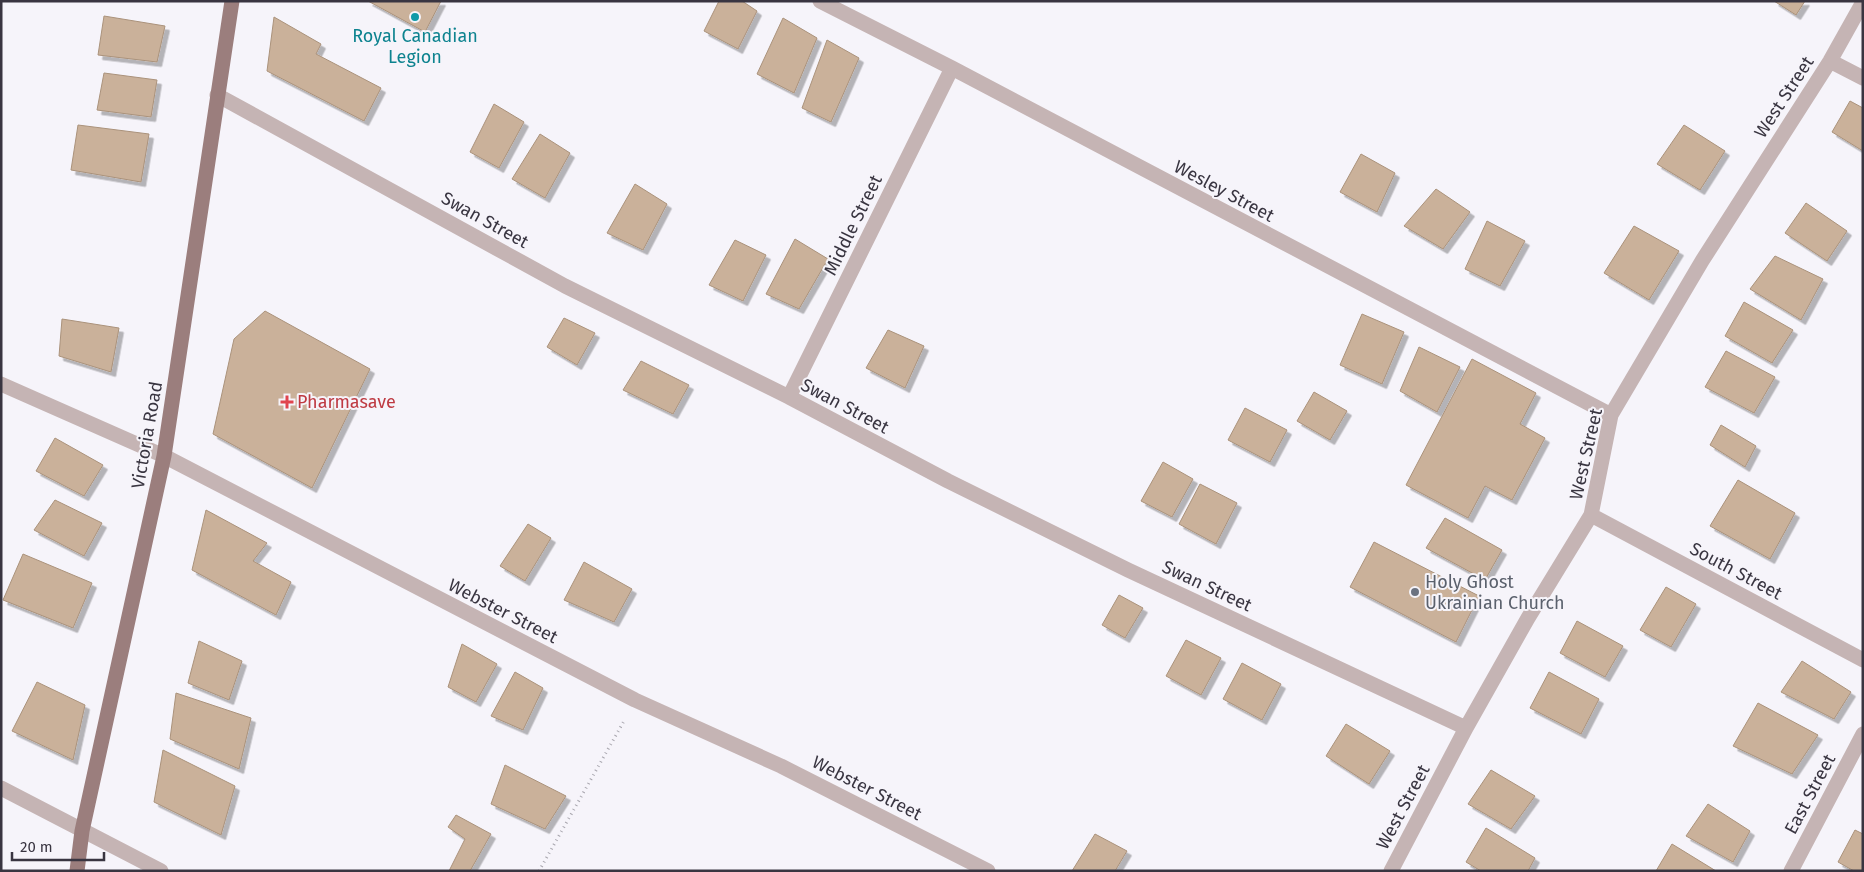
<svg xmlns="http://www.w3.org/2000/svg" width="1864" height="872" viewBox="0 0 1864 872" font-family="'Fira Sans',sans-serif">
	<style>
		.building { fill: #cab19a; stroke: #aa927b; filter: url(#shadow) }
		.lines { fill: none; stroke-linecap: round; stroke-linejoin: round }
		.path { stroke: #a9a7af; stroke-width: 3; stroke-dasharray: 1 4; stroke-linecap: butt }
		.minor { stroke: #c5b4b4; stroke-width: 15 }
		.primary { stroke: #9b7e7d; stroke-width: 15 }
		.culture-dot { fill: #0f9aa8; stroke: #f6f4fa; stroke-width: 2 }
		.health-dot { fill: #e0444e; stroke: #f6f4fa; stroke-width: 2 }
		.worship-dot { fill: #6b7280; stroke: #f6f4fa; stroke-width: 2 }
		.labels { text-anchor: middle; stroke-width: 4; stroke-linejoin: round; paint-order: stroke }
		.culture-label { font-size: 18px; fill: #0d838f; stroke: #f6f4fa }
		.street-label { font-size: 18px; fill: #393541; stroke: #f6f4fa }
		.health-label { font-size: 18px; fill: #be3a42; stroke: #f6f4fa; text-anchor: start }
		.worship-label { font-size: 18px; fill: #5b616d; stroke: #f6f4fa; text-anchor: start }
	</style>
	<defs>
		<filter id="shadow"><feDropShadow dx="4.5" dy="4.5" stdDeviation="0" flood-color="#0004"/></filter>
	</defs>
	<rect width="100%" height="100%" fill="#f6f4fa"/>
	<path class="building" d="M 368,1 L 441,1 L 425,32 Z
		M 719,1 L 742,1 L 757,11 L 738,49 L 704,31 Z
		M 1774,1 L 1805,1 L 1796,15 Z
		M 104,16 L 165,26 L 157,62 L 98,55 Z
		M 274,17 L 321,44 L 316,54 L 381,88 L 364,121 L 267,71 Z
		M 783,18 L 817,38 L 794,93 L 757,74 Z
		M 827,40 L 859,58 L 831,122 L 802,108 Z
		M 104,73 L 157,80 L 151,117 L 97,110 Z
		M 1850,101 L 1863,108 L 1863,151 L 1832,132 Z
		M 494,104 L 524,122 L 499,168 L 470,152 Z
		M 78,125 L 149,134 L 141,182 L 71,170 Z
		M 1684,125 L 1725,151 L 1700,190 L 1657,164 Z
		M 540,134 L 570,153 L 545,198 L 512,179 Z
		M 1361,154 L 1395,173 L 1377,212 L 1340,192 Z
		M 635,184 L 667,204 L 643,250 L 607,233 Z
		M 1436,189 L 1470,212 L 1443,249 L 1404,226 Z
		M 1806,203 L 1847,231 L 1827,261 L 1785,233 Z
		M 1487,221 L 1525,241 L 1500,286 L 1465,269 Z
		M 1634,226 L 1679,251 L 1649,300 L 1604,273 Z
		M 795,239 L 828,259 L 799,309 L 766,294 Z
		M 735,240 L 766,255 L 743,301 L 709,285 Z
		M 1775,256 L 1823,279 L 1801,320 L 1750,289 Z
		M 1744,302 L 1793,330 L 1772,363 L 1725,336 Z
		M 265,311 L 370,369 L 312,488 L 213,434 L 234,339 Z
		M 1362,314 L 1404,332 L 1382,384 L 1340,365 Z
		M 564,318 L 595,333 L 577,365 L 547,347 Z
		M 62,319 L 119,328 L 111,372 L 59,356 Z
		M 888,330 L 924,346 L 905,388 L 866,368 Z
		M 1419,347 L 1460,367 L 1437,412 L 1400,391 Z
		M 1726,351 L 1775,377 L 1754,413 L 1705,387 Z
		M 1472,359 L 1536,393 L 1520,424 L 1545,438 L 1512,500 L 1485,486 L 1468,518 L 1406,485 Z
		M 641,361 L 689,385 L 673,414 L 623,390 Z
		M 1314,392 L 1347,411 L 1330,440 L 1297,421 Z
		M 1245,408 L 1287,430 L 1270,462 L 1228,440 Z
		M 1721,425 L 1756,446 L 1745,467 L 1710,445 Z
		M 55,438 L 103,465 L 84,496 L 36,471 Z
		M 1163,462 L 1193,479 L 1172,517 L 1141,501 Z
		M 1738,480 L 1795,513 L 1770,559 L 1710,526 Z
		M 1200,484 L 1237,503 L 1216,544 L 1179,524 Z
		M 55,500 L 102,523 L 84,556 L 34,530 Z
		M 206,510 L 267,543 L 253,561 L 291,582 L 276,615 L 192,570 Z
		M 1445,518 L 1502,550 L 1485,580 L 1426,548 Z
		M 528,524 L 551,538 L 525,581 L 500,566 Z
		M 1374,542 L 1479,596 L 1456,642 L 1350,587 Z
		M 23,554 L 92,583 L 73,628 L 3,600 Z
		M 584,562 L 632,589 L 614,622 L 564,600 Z
		M 1666,587 L 1696,604 L 1671,647 L 1640,630 Z
		M 1119,595 L 1143,608 L 1125,638 L 1102,625 Z
		M 1577,621 L 1623,646 L 1605,677 L 1560,653 Z
		M 1186,640 L 1221,658 L 1201,695 L 1166,676 Z
		M 199,641 L 242,661 L 229,700 L 188,683 Z
		M 462,644 L 497,664 L 476,702 L 448,687 Z
		M 1802,661 L 1851,692 L 1834,719 L 1781,692 Z
		M 1242,663 L 1281,684 L 1262,720 L 1223,699 Z
		M 515,672 L 543,688 L 523,730 L 491,716 Z
		M 1549,672 L 1599,699 L 1581,734 L 1530,708 Z
		M 37,682 L 85,705 L 73,760 L 12,731 Z
		M 176,693 L 251,718 L 239,769 L 170,739 Z
		M 1758,703 L 1818,735 L 1792,774 L 1733,746 Z
		M 1346,724 L 1390,751 L 1369,784 L 1326,756 Z
		M 163,750 L 235,786 L 221,835 L 154,802 Z
		M 505,765 L 566,796 L 545,829 L 491,804 Z
		M 1491,770 L 1535,796 L 1511,829 L 1468,804 Z
		M 1708,804 L 1750,831 L 1733,862 L 1686,836 Z
		M 456,815 L 491,834 L 470,871 L 449,871 L 465,839 L 448,827 Z
		M 1486,828 L 1535,858 L 1528,871 L 1481,871 L 1466,862 Z
		M 1855,830 L 1863,834 L 1863,871 L 1854,871 L 1838,862 Z
		M 1095,834 L 1127,851 L 1115,871 L 1072,871 Z
		M 1672,844 L 1716,871 L 1656,871 Z"/>
	<g class="lines">
		<path class="path" d="M 539,871 L 624,721"/>
		<path class="minor" d="M 820,1 L 952,68 L 1611,415
			M 1830,61 L 1863,78
			M 217,95 L 565,286 L 789,397 L 948,481 L 1128,570 L 1466,728
			M 1,384 L 164,456 L 635,700 L 781,766 L 988,871
			M 789,397 L 952,68
			M 1591,515 L 1863,660
			M 1,788 L 161,871
			M 1391,871 L 1466,728 L 1528,618 L 1591,515 L 1611,415 L 1702,261 L 1830,61 L 1863,2
			M 1791,871 L 1863,734"/>
		<path class="primary" d="M 77,871 L 82,831 L 164,456 L 232,1"/>
	</g>
	<circle class="culture-dot" cx="415" cy="17" r="5"/>
	<path class="health-dot" d="M284.5 394.5h5v5h5v5h-5v5h-5v-5h-5v-5h5z"/>
	<circle class="worship-dot" cx="1415" cy="592" r="5"/>
	<g class="labels">
		<g class="culture-label">
			<text x="415" y="42">Royal Canadian<tspan x="415" dy="21">Legion</tspan></text>
		</g>
		<g class="street-label">
			<text transform="translate(1784 97) rotate(-57)" y="6">West Street</text>
			<text transform="translate(1224 191) rotate(28)" y="6">Wesley Street</text>
			<text transform="translate(485 220) rotate(29)" y="6">Swan Street</text>
			<text transform="translate(853 225) rotate(-64)" y="6">Middle Street</text>
			<text transform="translate(845 406) rotate(28)" y="6">Swan Street</text>
			<text transform="translate(147 435) rotate(-80)" y="6">Victoria Road</text>
			<text transform="translate(1586 454) rotate(-77)" y="6">West Street</text>
			<text transform="translate(1736 571) rotate(28)" y="6">South Street</text>
			<text transform="translate(1207 586) rotate(25)" y="6">Swan Street</text>
			<text transform="translate(503 611) rotate(27)" y="6">Webster Street</text>
			<text transform="translate(867 788) rotate(27)" y="6">Webster Street</text>
			<text transform="translate(1810 794) rotate(-62)" y="6">East Street</text>
			<text transform="translate(1403 807) rotate(-62)" y="6">West Street</text>
		</g>
		<g class="health-label">
			<text x="297" y="408">Pharmasave</text>
		</g>
		<g class="worship-label">
			<text x="1425" y="588">Holy Ghost<tspan x="1425" dy="21">Ukrainian Church</tspan></text>
		</g>
	</g>
	<rect width="1864" height="872" fill="none" stroke="#393541" stroke-width="5"/>
	<path d="M12 852v8h92v-8" fill="none" stroke="#393541" stroke-width="2.5"/>
	<text x="20" y="852" font-size="15" fill="#393541" stroke="#f6f4fa" stroke-width="4" paint-order="stroke">20 m</text>
</svg>
